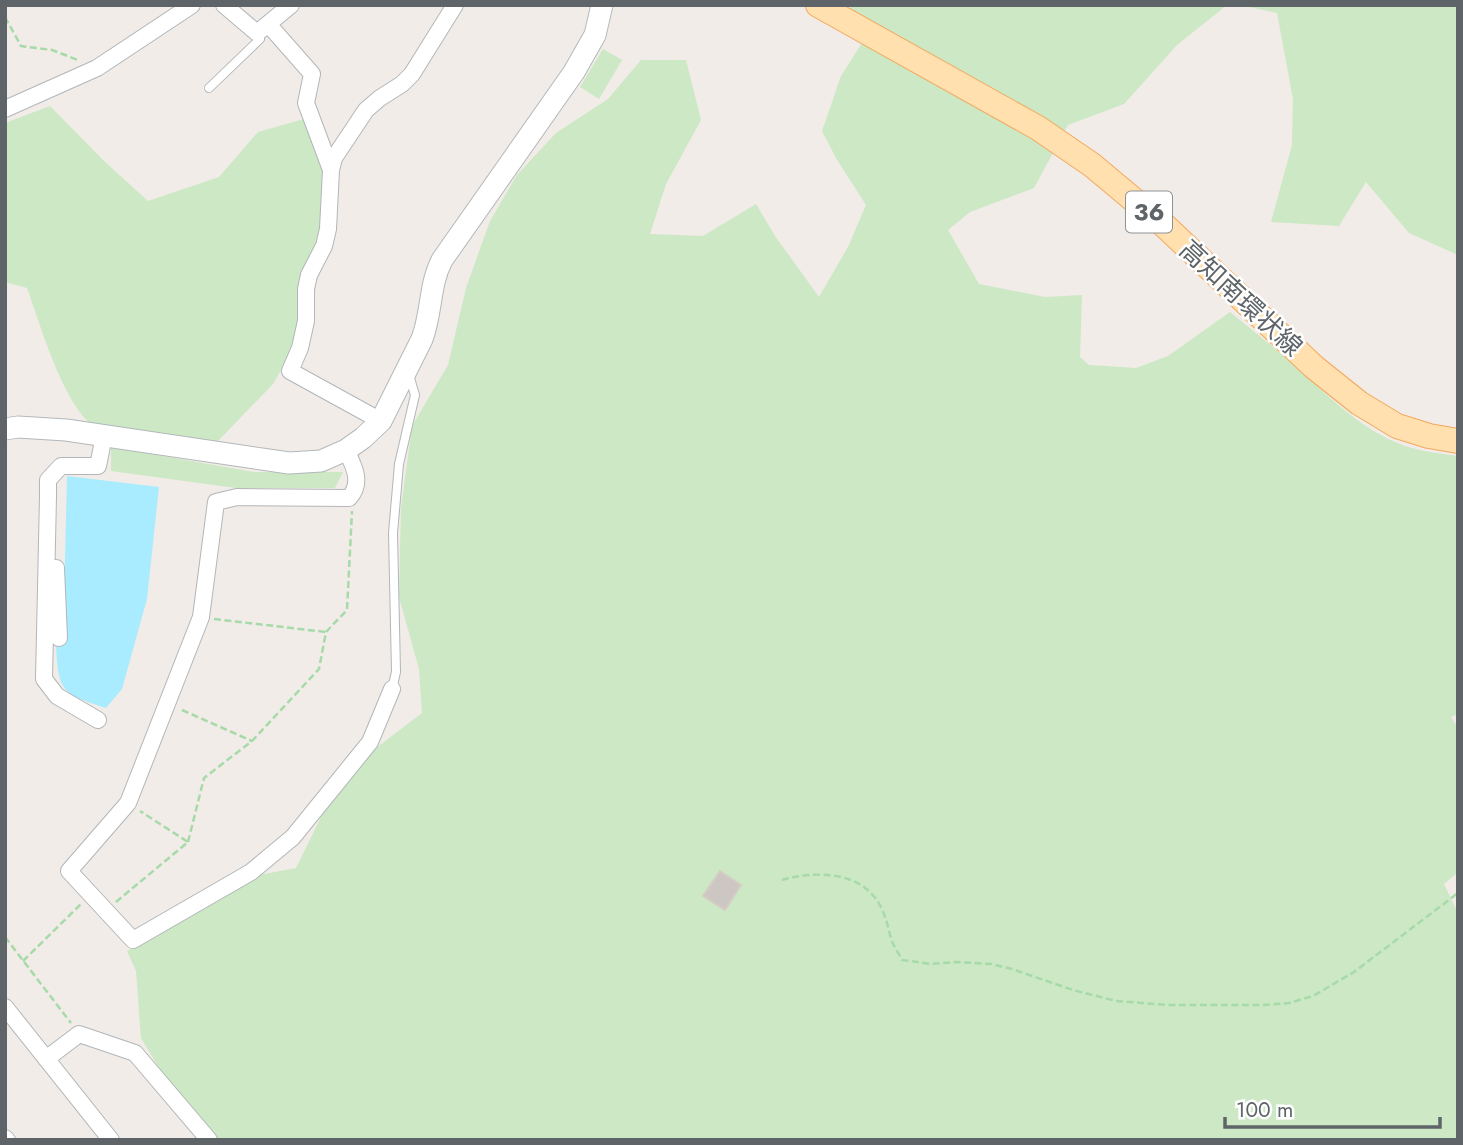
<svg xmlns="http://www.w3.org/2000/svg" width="1463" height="1145" viewBox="0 0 1463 1145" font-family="Jost,'Noto Sans JP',sans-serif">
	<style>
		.green { fill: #cce8c4 }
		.water { fill: #a9ecff }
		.building { fill: #ccc7c3; stroke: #d6cdc5; stroke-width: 2 }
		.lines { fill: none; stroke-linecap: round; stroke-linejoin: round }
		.lane-casing { stroke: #b2b6b9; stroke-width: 10 }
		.street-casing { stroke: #b2b6b9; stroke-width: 18 }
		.secondary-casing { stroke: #b3b8bb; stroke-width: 23 }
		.primary-casing { stroke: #f3a85e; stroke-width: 26 }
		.path { stroke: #a7daa9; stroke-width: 2.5; stroke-dasharray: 7 3.5; stroke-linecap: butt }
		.lane { stroke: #fff; stroke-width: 8 }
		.street { stroke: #fff; stroke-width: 16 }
		.secondary { stroke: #fff; stroke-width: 21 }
		.primary { stroke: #ffe0ae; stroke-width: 24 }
		.labels { text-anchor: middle; stroke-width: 5; stroke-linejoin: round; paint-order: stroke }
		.shield { fill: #fff; stroke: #8e9295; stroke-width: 2 }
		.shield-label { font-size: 24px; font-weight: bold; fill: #5e6467 }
		.street-label { font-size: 26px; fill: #5e6467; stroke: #fff }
	</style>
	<rect width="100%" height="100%" fill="#f1ece7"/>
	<path class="green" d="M 849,5 L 1227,5 L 1177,45 L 1124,104 L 1068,125 L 1034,188 L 970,212 L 948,230 L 979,284 L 1045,297 L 1082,295 L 1080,357 L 1089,365 L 1136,368 L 1168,356 L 1230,312 C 1252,330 1275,348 1296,367 C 1328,395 1356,425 1395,442 C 1415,451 1436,453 1458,456 L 1458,714 L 1451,717 L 1458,728 L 1458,872 L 1444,884 L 1456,909 L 1458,909 L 1458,1140 L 213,1140 L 182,1106 L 141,1038 L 136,971 L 127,951 L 259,875 L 296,868 L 324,811 L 371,752 L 422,713 L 419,669 L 399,597 L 401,508 L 412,426 L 448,365 L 466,288 L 490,221 L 517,175 L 556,133 L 608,99 L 641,60 L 686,60 L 701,120 L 666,184 L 650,234 L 703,236 L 756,204 L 775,236 L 819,297 L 848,247 L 866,205 L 836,158 L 822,131 L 841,76 L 865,38 Z
		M 1241,5 L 1458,5 L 1458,255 L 1409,233 L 1366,182 L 1339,226 L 1271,222 L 1292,145 L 1293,99 L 1277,13 Z
		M 603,49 L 622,60 L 599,99 L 580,87 Z
		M 50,106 L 104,161 L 148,201 L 219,177 L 258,132 L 311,117 L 325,155 L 326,211 L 302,281 L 295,346 L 273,384 L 218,441 C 200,442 107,435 95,427 C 64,407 40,324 27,288 L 5,282 L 5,123 Z
		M 111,447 L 254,472 L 343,472 L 335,488 L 236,488 L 111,471 Z"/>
	<path class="water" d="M 67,476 L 159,487 L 147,599 L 122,689 L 106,708 C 63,694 58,693 56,645 L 63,643 Z"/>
	<path class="building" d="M 720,871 L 741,885 L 725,910 L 703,896 Z"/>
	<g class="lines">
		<defs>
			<path id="lane" d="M 209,88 L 260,39 L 257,33
				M 392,689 L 396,672 L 393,533 L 399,464 L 415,395 L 409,375"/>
			<path id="street" d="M 224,5 L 257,33 L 291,5
				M 268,24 L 312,74 L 306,103 L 331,170
				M 5,109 L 97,68 L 192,5
				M 381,421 L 290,371 L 300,348 L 306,321 L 306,289 L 309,275 L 324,246 L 328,229 L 331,170 L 334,158 L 366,110 L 380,98 L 402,84 L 412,74 L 455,5
				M 346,450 C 354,466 363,483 349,498 L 237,497 L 216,502 L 201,617 L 128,803 L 69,871 L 133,940 L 251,872 L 293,837 L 370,742 L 392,689
				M 56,568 L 59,638
				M 98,720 L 57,696 L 44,679 L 48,496 L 48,480 L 61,466 L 98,466 L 104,436
				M 5,1007 L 111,1140
				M 46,1059 L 79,1034 L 135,1053 L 209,1140
				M 5,1138 L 7,1140"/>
			<path id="secondary" d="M 5,429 L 18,427 L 66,430 L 289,463 L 321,461 L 346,450 L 363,438 L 381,421 L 422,339 C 432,313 429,285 442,260 L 574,72 L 595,35 L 602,5"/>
			<path id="primary" d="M 818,5 L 1038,128 L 1092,165 L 1165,226 L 1314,367 L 1359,403 L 1397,426 L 1429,436 L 1458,441"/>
		</defs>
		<use href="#lane" class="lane-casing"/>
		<use href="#street" class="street-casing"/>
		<use href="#secondary" class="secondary-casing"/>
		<use href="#primary" class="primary-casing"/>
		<path class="path" d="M 5,17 L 21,46 L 52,50 L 78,60
			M 214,619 L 326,632
			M 182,710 L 252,741
			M 188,842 L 204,778 L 252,741 L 319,669 L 326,632 L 347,610 L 352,511
			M 782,880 C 818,870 864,871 882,909 C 886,918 888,926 890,935 C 892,944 898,952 902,960 L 931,964 L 956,962 L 991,964 L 1012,969 L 1073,990 L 1116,1001 L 1168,1005 L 1264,1005 L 1289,1003 L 1313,996 L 1354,972 L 1458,893
			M 116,902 L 188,842 L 140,811
			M 5,937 L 71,1023
			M 23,961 L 81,904"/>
		<use href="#lane" class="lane"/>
		<use href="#street" class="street"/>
		<use href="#secondary" class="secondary"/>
		<use href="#primary" class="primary"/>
	</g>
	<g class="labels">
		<rect class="shield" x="1126" y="191.5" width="46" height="41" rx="5"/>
		<g class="shield-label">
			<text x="1149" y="220">36</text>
		</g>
		<g class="street-label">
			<text transform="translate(1241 298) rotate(43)" y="9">高知南環状線</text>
		</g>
	</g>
	<rect width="1463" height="1145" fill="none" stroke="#5e6467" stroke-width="14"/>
	<path d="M1225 1117v10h215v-10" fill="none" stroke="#5e6467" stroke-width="3.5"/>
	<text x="1236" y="1117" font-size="21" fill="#5e6467" stroke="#ffffff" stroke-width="5" paint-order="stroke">100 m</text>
</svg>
